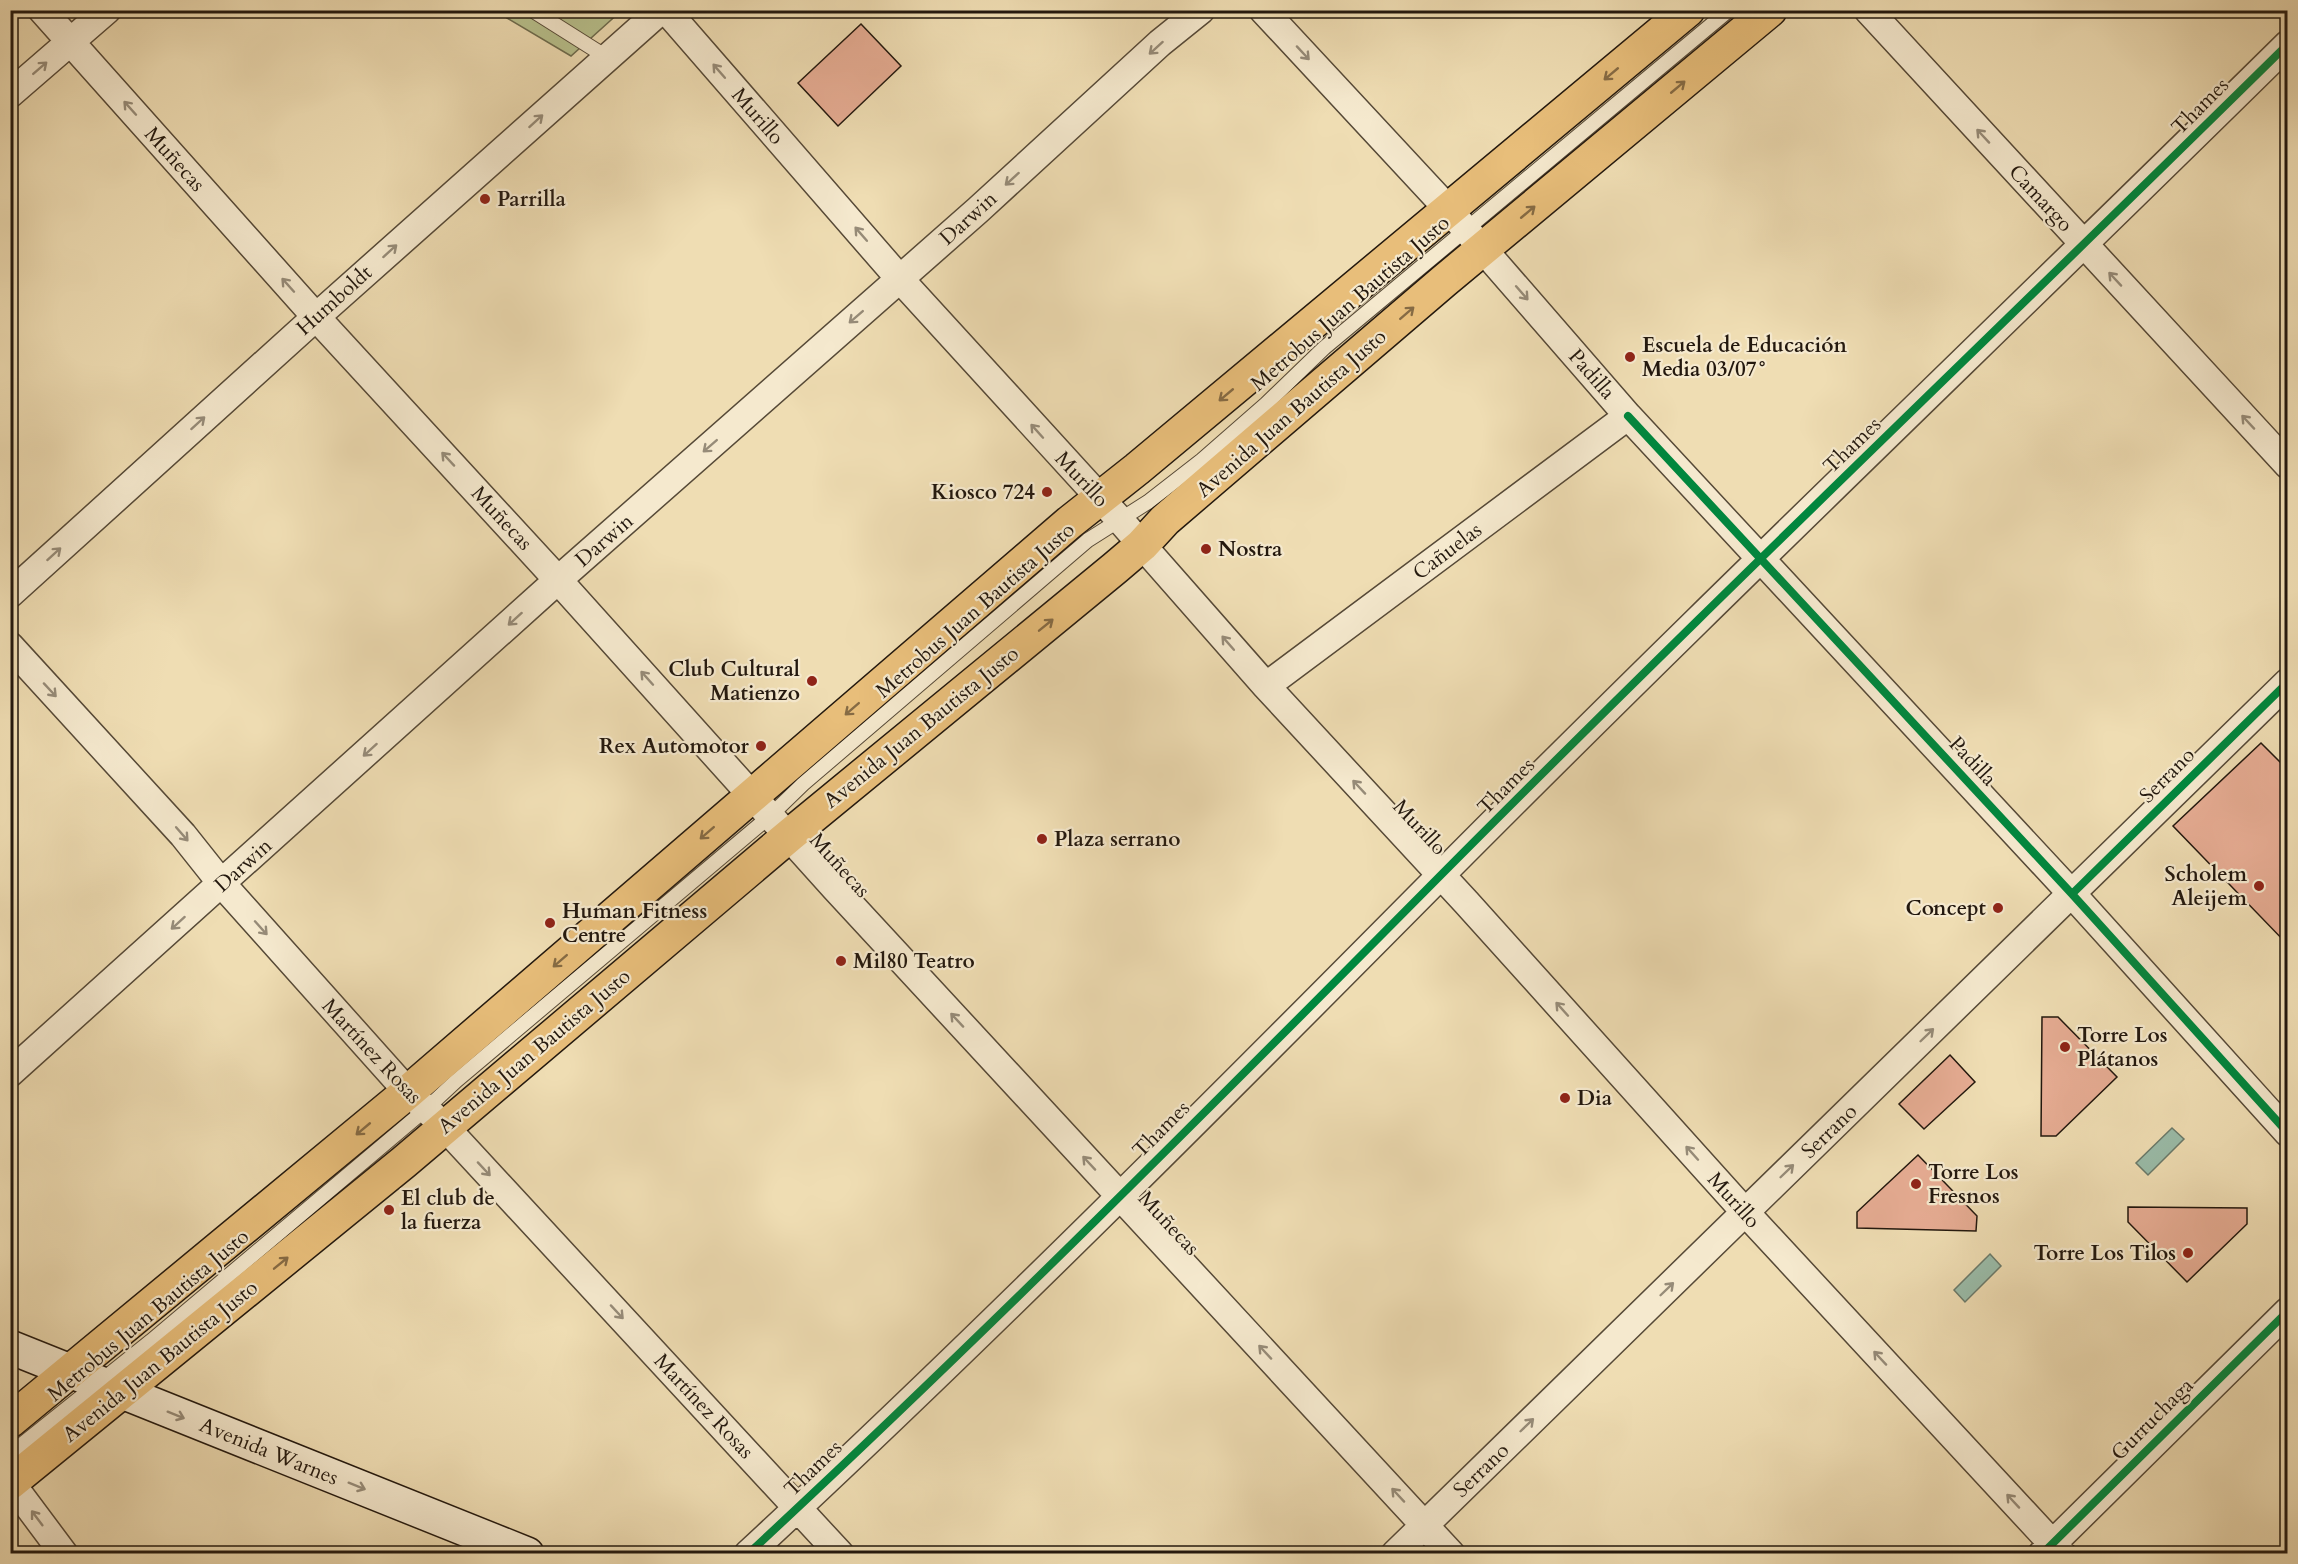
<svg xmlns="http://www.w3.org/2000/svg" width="2298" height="1564" viewBox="0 0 2298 1564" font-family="Cardo,serif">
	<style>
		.green { fill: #b8c18d; stroke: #6e6c4e; stroke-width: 1.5 }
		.water { fill: #9abca9; stroke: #6a7a6b; stroke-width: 1.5 }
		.building { fill: #e6ac93; stroke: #23180e; stroke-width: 1.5 }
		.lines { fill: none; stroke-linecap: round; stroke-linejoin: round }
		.service-casing { stroke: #564937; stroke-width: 16 }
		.minor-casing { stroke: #564937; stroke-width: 30 }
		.secondary-casing { stroke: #23180e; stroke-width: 36 }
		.primary-casing { stroke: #23180e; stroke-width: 36 }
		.service { stroke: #f5e9ce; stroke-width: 14 }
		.minor { stroke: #f5e9ce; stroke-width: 27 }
		.secondary { stroke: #f5e9ce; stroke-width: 33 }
		.primary { stroke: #e8be7a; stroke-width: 33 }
		.cycleway-casing { stroke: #f5e9ce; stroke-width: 11 }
		.cycleway { stroke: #00873e; stroke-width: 8 }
		.oneway { stroke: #968b78 }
		.oneway2 { stroke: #866b44 }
		.poi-dot { fill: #8f2418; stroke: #f5e9ce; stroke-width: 2 }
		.labels { text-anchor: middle; stroke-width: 4.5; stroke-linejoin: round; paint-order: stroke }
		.street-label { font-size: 21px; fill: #23180e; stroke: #f5e9ce }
		.poi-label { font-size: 21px; font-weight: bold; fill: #23180e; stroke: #f5e9ce; text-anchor: start }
	</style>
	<rect width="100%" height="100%" fill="#efddb3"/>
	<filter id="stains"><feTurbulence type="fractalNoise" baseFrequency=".00333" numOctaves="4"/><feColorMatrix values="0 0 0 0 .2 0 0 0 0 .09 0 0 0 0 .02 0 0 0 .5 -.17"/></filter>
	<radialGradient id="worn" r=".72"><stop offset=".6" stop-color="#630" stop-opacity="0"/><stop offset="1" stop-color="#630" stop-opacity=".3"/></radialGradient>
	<path class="green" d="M 495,11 L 621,11 L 571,56 Z"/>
	<path class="water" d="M 2172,1128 L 2184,1139 L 2148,1175 L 2136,1163 Z
		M 1990,1254 L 2001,1266 L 1965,1302 L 1954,1290 Z"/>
	<path class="building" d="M 861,24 L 901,66 L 838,126 L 798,83 Z
		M 2261,743 L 2288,770 L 2288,945 L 2173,826 Z
		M 2042,1017 L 2058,1017 L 2117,1077 L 2056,1136 L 2041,1136 Z
		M 1950,1055 L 1975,1082 L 1924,1129 L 1899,1104 Z
		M 1918,1155 L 1977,1216 L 1976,1231 L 1857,1228 L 1857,1212 Z
		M 2128,1207 L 2247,1208 L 2247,1224 L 2187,1282 L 2128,1222 Z"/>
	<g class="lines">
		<defs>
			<path id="service" d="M 532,10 L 608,58
				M 10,1454 L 151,1341 L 426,1109 L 456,1081 L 770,816 L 803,784 L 1088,540 L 1148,502 L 1202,460 L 1266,404 L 1324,348 L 1729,10"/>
			<path id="minor" d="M 42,10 L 316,317 L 558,580 L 835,888 L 1451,1554
				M 666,10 L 899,278 L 1120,520 L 1266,686 L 1466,902 L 1745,1212 L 2062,1554
				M 1263,10 L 1448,209 L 1628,416 L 2072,894 L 2288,1133
				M 1868,10 L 2288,465
				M 10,94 L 107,10
				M 10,594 L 316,317 L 661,10
				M 10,646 L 183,835 L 222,884 L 408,1092 L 444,1126 L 840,1554
				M 1266,686 L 1628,416
				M 10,1073 L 558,580 L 978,210 L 1160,43 L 1201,10
				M 11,1483 L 64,1554
				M 748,1554 C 984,1335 1211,1107 1437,879 C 1717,597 2005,323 2288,44
				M 1395,1554 L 2288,682
				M 2042,1554 L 2288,1311"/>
			<path id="secondary" d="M 10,1347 L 527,1554"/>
			<path id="primary" d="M 10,1421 L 408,1092 L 1070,522 L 1137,469 L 1688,10
				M 10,1483 L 404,1162 L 790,835 L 1115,568 L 1142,545 L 1165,520 L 1444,281 L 1770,10"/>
		</defs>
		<use href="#service" class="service-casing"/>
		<use href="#minor" class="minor-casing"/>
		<use href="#secondary" class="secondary-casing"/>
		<use href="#primary" class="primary-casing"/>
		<use href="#service" class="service"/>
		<use href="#minor" class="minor"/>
		<use href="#secondary" class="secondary"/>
		<use href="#primary" class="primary"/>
		<defs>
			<path id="cycleway" d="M 1628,416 L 2072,894 L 2288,1133
				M 2072,894 L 2288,682
				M 748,1554 C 984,1335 1211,1107 1437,879 C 1717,597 2005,323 2288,44
				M 2042,1554 L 2288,1311"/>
		</defs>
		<use href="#cycleway" class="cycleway-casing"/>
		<use href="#cycleway" class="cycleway"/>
	</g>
	<defs><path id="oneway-shaft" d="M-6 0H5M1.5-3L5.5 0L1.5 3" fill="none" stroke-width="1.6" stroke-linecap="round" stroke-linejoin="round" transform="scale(1.5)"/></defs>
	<g class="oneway">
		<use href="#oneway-shaft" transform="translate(1156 48) rotate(138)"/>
		<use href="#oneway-shaft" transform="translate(1303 53) rotate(47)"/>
		<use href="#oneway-shaft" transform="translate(40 68) rotate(-41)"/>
		<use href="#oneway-shaft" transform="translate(719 71) rotate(-131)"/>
		<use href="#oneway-shaft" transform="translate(130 108) rotate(-132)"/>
		<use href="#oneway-shaft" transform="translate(536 121) rotate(-42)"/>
		<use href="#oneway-shaft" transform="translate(1983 136) rotate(-133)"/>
		<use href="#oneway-shaft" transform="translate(1012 179) rotate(138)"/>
		<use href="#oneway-shaft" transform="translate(861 234) rotate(-131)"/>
		<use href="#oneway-shaft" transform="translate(390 251) rotate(-42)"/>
		<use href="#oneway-shaft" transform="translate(2115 279) rotate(-133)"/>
		<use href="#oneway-shaft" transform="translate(288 285) rotate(-132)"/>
		<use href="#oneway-shaft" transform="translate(1522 293) rotate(49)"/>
		<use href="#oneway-shaft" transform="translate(856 317) rotate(139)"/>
		<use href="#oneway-shaft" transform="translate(2248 422) rotate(-133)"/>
		<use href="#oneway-shaft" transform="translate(198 423) rotate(-42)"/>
		<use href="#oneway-shaft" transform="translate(1037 431) rotate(-132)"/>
		<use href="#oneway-shaft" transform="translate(710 446) rotate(139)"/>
		<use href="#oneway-shaft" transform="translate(448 459) rotate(-133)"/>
		<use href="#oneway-shaft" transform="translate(54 554) rotate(-42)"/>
		<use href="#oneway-shaft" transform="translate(515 619) rotate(138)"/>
		<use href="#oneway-shaft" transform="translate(1228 643) rotate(-131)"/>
		<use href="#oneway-shaft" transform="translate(647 678) rotate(-132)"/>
		<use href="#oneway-shaft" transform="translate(50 690) rotate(47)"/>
		<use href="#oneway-shaft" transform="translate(370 750) rotate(138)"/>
		<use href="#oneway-shaft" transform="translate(1359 787) rotate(-133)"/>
		<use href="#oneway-shaft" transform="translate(182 834) rotate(49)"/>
		<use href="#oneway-shaft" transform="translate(178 923) rotate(138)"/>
		<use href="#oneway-shaft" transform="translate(261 928) rotate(48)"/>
		<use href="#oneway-shaft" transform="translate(1562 1009) rotate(-132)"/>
		<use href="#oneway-shaft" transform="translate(957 1020) rotate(-133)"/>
		<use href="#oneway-shaft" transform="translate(1927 1035) rotate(-44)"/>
		<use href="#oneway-shaft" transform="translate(1692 1153) rotate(-132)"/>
		<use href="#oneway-shaft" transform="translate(1089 1163) rotate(-133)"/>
		<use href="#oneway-shaft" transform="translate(484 1169) rotate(47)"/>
		<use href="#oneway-shaft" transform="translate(1787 1171) rotate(-44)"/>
		<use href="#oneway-shaft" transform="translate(1667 1289) rotate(-44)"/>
		<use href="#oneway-shaft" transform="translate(617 1312) rotate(47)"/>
		<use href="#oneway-shaft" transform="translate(1265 1352) rotate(-133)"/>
		<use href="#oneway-shaft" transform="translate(1880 1358) rotate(-133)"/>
		<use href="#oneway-shaft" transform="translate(176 1415) rotate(22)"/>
		<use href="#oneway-shaft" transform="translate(1527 1425) rotate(-44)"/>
		<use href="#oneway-shaft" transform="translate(357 1486) rotate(22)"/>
		<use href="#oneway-shaft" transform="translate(1398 1495) rotate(-133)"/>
		<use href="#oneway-shaft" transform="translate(2013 1501) rotate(-133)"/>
		<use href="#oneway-shaft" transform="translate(37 1518) rotate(-127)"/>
	</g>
	<g class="oneway2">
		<use href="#oneway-shaft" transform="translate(1611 74) rotate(140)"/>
		<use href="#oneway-shaft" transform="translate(1678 87) rotate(-40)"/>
		<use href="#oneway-shaft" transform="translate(1528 212) rotate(-40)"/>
		<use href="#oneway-shaft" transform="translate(1407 313) rotate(-41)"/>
		<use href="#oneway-shaft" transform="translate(1226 395) rotate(140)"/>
		<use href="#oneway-shaft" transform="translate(1046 625) rotate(-39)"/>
		<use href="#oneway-shaft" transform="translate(852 709) rotate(139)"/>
		<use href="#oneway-shaft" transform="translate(707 833) rotate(139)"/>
		<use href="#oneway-shaft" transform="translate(560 961) rotate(139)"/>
		<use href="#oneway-shaft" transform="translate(363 1129) rotate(140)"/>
		<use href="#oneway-shaft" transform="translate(281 1263) rotate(-39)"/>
	</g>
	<g class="poi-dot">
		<circle cx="485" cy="199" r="6"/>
		<circle cx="1630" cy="357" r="6"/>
		<circle cx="1047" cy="492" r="6"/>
		<circle cx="1206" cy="549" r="6"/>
		<circle cx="812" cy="681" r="6"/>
		<circle cx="761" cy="746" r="6"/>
		<circle cx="1042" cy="839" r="6"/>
		<circle cx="2259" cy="886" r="6"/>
		<circle cx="1998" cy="908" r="6"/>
		<circle cx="550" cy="923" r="6"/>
		<circle cx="841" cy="961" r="6"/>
		<circle cx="2065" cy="1047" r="6"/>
		<circle cx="1565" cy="1098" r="6"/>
		<circle cx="1916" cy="1184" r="6"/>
		<circle cx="389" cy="1210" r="6"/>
		<circle cx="2188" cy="1253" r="6"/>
	</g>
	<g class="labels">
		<g class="street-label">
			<text transform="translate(2200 106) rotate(-45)" y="7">Thames</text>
			<text transform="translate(758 116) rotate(49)" y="7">Murillo</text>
			<text transform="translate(175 159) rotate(48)" y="7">Muñecas</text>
			<text transform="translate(2041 198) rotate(47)" y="7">Camargo</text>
			<text transform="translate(968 218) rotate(-42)" y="7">Darwin</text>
			<text transform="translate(334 300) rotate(-42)" y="7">Humboldt</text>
			<text transform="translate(1350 303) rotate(-41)" y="7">Metrobus Juan Bautista Justo</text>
			<text transform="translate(1592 374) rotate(49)" y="7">Padilla</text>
			<text transform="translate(1291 413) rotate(-41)" y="7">Avenida Juan Bautista Justo</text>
			<text transform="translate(1852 445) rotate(-44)" y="7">Thames</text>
			<text transform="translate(1082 479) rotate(47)" y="7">Murillo</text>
			<text transform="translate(502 518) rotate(47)" y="7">Muñecas</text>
			<text transform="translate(604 540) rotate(-41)" y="7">Darwin</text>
			<text transform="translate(1447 551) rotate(-37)" y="7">Cañuelas</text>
			<text transform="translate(975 610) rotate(-41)" y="7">Metrobus Juan Bautista Justo</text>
			<text transform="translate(921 727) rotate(-39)" y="7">Avenida Juan Bautista Justo</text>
			<text transform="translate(1973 761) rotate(47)" y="7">Padilla</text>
			<text transform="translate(2167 775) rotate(-45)" y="7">Serrano</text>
			<text transform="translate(1506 786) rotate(-45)" y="7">Thames</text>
			<text transform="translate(1420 827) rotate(47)" y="7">Murillo</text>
			<text transform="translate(243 865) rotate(-42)" y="7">Darwin</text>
			<text transform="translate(840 865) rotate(48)" y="7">Muñecas</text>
			<text transform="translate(372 1051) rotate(47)" y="7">Martínez Rosas</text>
			<text transform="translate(534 1051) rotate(-40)" y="7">Avenida Juan Bautista Justo</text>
			<text transform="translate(1161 1129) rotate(-45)" y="7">Thames</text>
			<text transform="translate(1829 1131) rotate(-44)" y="7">Serrano</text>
			<text transform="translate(1734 1200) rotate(48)" y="7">Murillo</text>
			<text transform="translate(1169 1223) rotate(47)" y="7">Muñecas</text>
			<text transform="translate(148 1315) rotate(-40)" y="7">Metrobus Juan Bautista Justo</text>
			<text transform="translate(160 1361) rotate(-39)" y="7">Avenida Juan Bautista Justo</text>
			<text transform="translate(704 1406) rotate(47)" y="7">Martínez Rosas</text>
			<text transform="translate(2152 1419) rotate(-45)" y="7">Gurruchaga</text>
			<text transform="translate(269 1451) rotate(22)" y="7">Avenida Warnes</text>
			<text transform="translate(813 1468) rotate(-44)" y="7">Thames</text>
			<text transform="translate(1481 1470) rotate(-44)" y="7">Serrano</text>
		</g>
		<g class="poi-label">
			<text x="497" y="206">Parrilla</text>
			<text x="1642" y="352">Escuela de Educación<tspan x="1642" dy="24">Media 03/07°</tspan></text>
			<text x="1035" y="499" text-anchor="end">Kiosco 724</text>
			<text x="1218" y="556">Nostra</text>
			<text x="800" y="676" text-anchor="end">Club Cultural<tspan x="800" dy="24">Matienzo</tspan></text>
			<text x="749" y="753" text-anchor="end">Rex Automotor</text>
			<text x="1054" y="846">Plaza serrano</text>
			<text x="2247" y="881" text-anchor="end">Scholem<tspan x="2247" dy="24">Aleijem</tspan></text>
			<text x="1986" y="915" text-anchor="end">Concept</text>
			<text x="562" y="918">Human Fitness<tspan x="562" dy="24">Centre</tspan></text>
			<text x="853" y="968">Mil80 Teatro</text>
			<text x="2077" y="1042">Torre Los<tspan x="2077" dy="24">Plátanos</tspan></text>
			<text x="1577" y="1105">Dia</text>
			<text x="1928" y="1179">Torre Los<tspan x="1928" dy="24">Fresnos</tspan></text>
			<text x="401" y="1205">El club de<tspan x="401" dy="24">la fuerza</tspan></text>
			<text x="2176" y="1260" text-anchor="end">Torre Los Tilos</text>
		</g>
	</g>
	<rect width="2298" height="1564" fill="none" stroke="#efddb3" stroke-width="36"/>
	<rect x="12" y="12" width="2274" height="1540" fill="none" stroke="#23180e" stroke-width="3"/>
	<rect x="18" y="18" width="2262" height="1528" fill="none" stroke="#23180e" stroke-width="1.5"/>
	<rect width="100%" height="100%" filter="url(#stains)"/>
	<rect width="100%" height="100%" fill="url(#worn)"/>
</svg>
